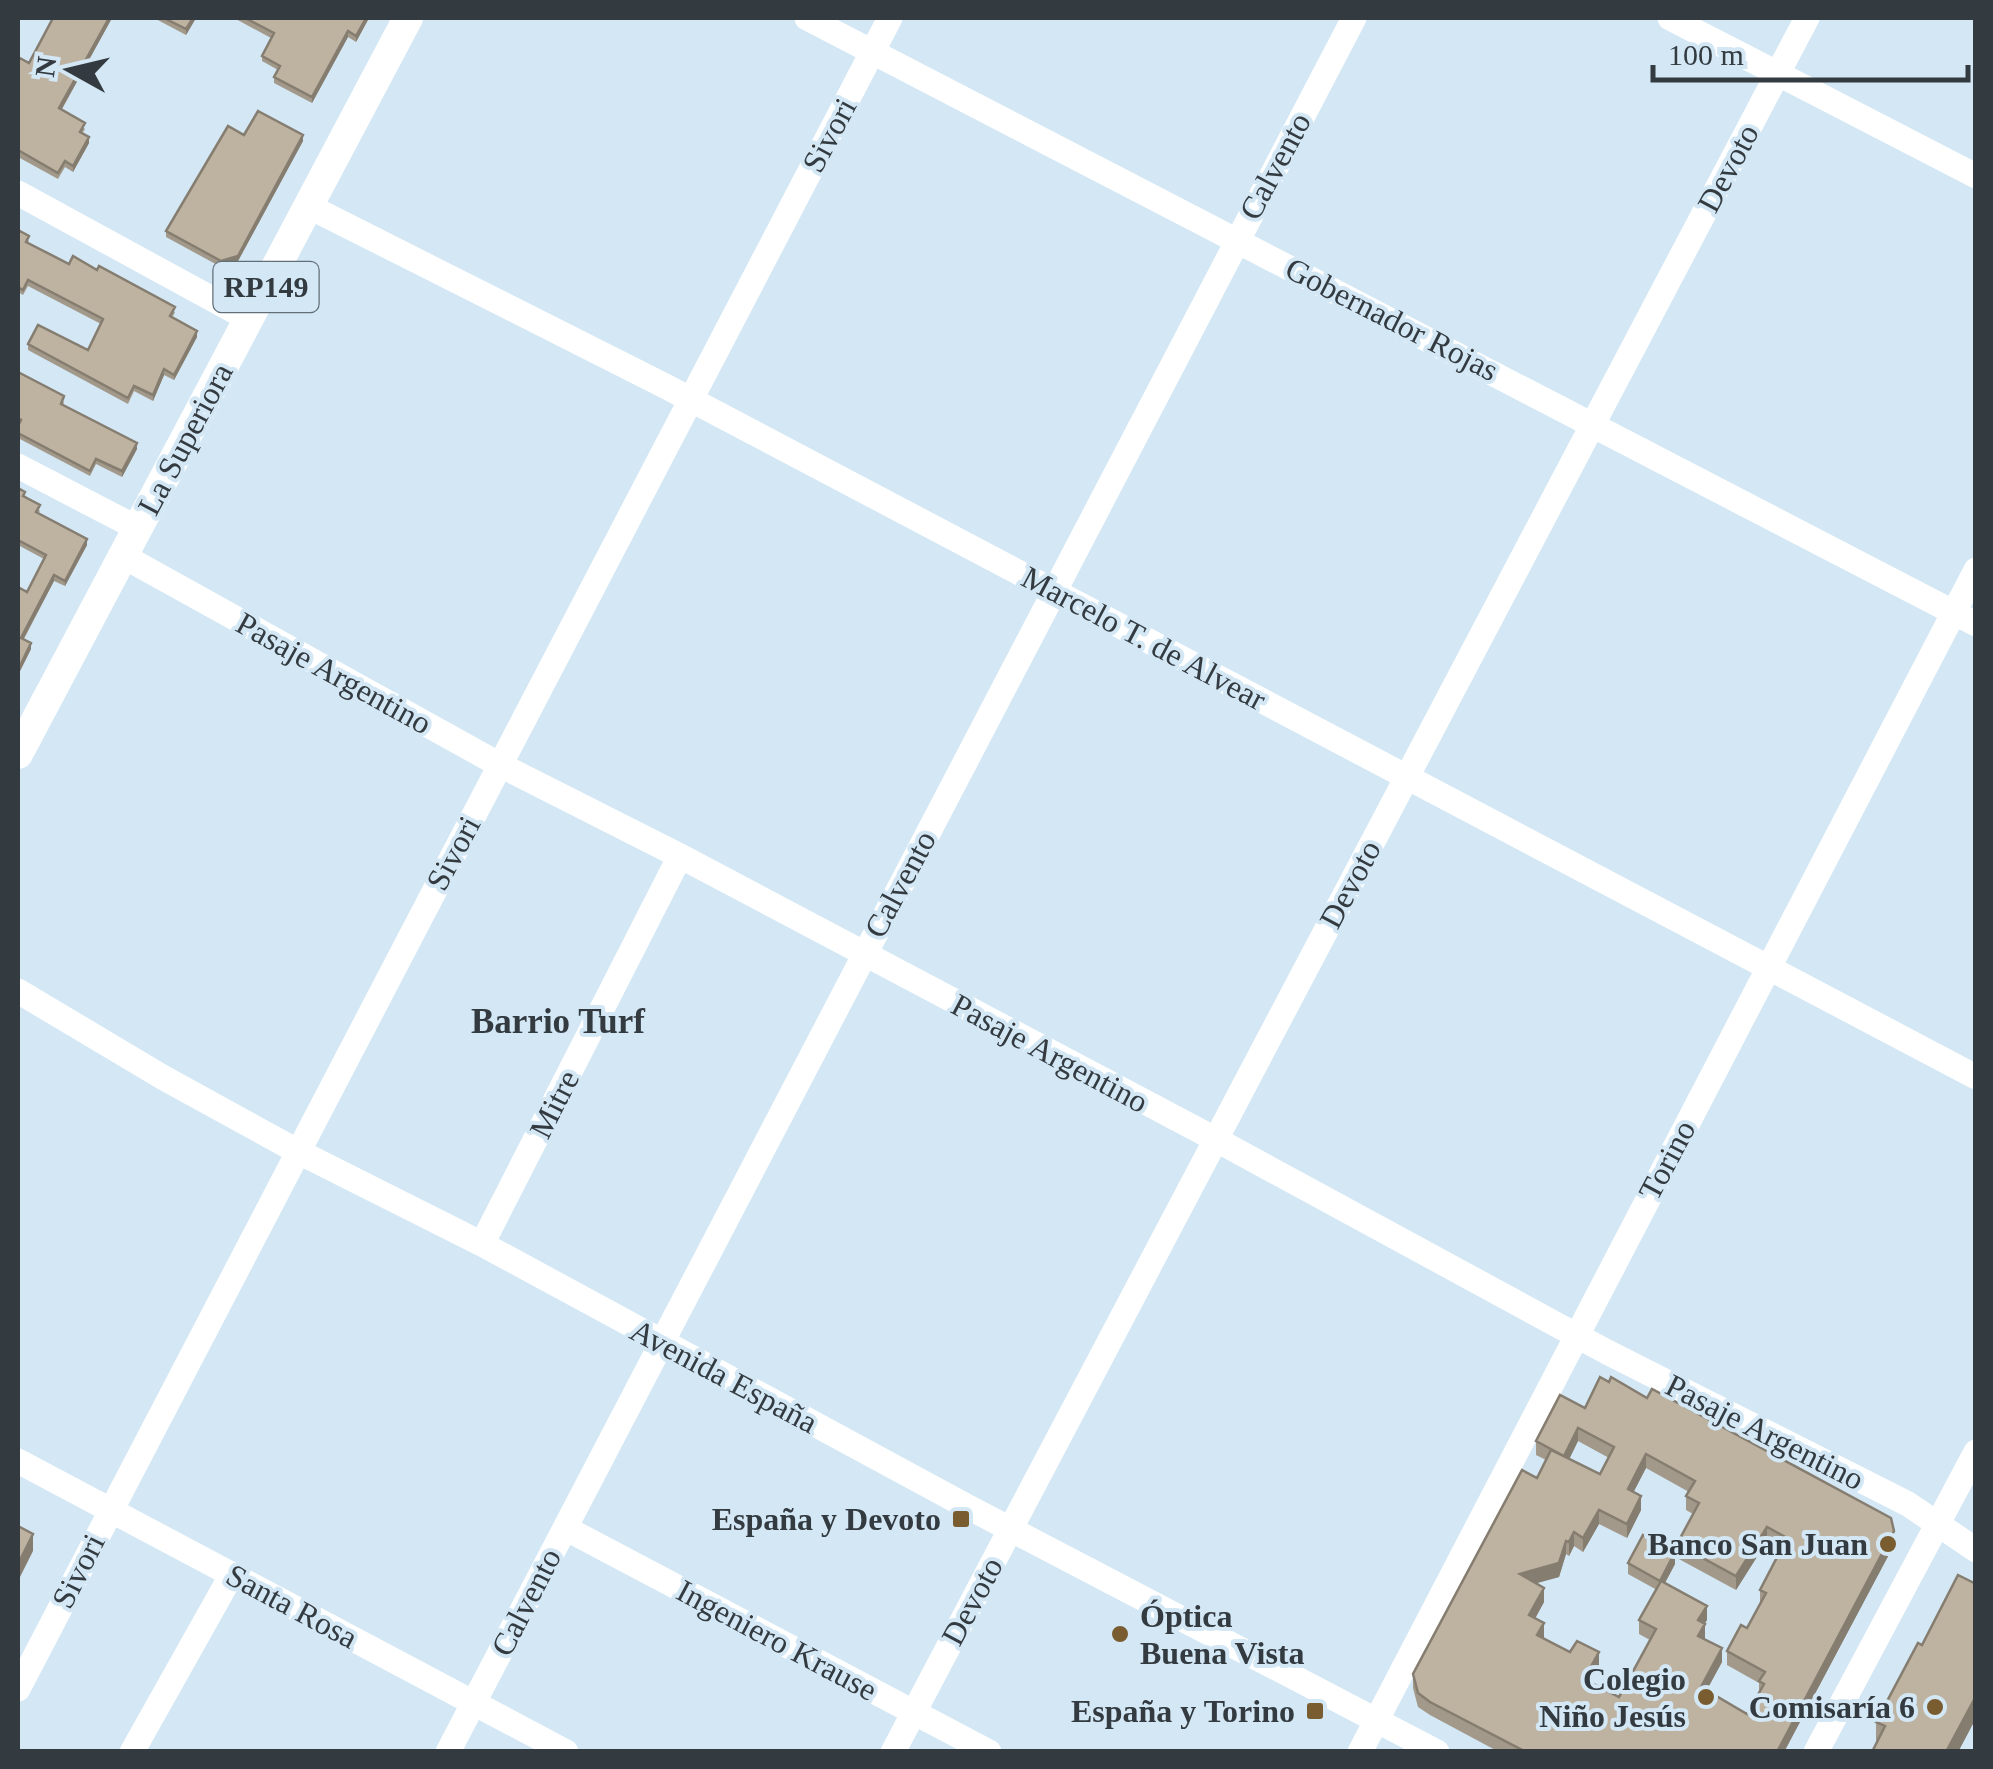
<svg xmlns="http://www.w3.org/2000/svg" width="1993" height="1769" viewBox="0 0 1993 1769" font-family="Georgia,serif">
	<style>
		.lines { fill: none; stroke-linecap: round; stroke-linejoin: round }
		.minor { stroke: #fff; stroke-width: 25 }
		.major { stroke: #fff; stroke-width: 30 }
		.wall { fill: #a3998a; fill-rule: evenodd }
		.shaded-wall { fill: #857d70 }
		.building { fill: #beb2a0; stroke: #857d70; stroke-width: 2.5; fill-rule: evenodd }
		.poi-dot { fill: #795d30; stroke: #d3e7f5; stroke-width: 4 }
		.labels { text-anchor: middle; stroke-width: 8; stroke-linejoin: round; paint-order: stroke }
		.shield { fill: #d3e7f5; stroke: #636f77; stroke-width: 2.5 }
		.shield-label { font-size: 30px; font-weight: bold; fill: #333b41 }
		.street-label { font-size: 32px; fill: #333b41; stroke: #d3e7f5 }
		.poi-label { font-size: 32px; font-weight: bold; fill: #333b41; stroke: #d3e7f5; text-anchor: end }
		.neighbourhood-label { font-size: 35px; font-weight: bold; fill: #333b41; stroke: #d3e7f5 }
	</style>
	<rect width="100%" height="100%" fill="#d3e7f5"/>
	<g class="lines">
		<path class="minor" d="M 807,18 L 1976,624
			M 1670,18 L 1976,176
			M 18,193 L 249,319
			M 308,206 L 665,386 L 1976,1077
			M 18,466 L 137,528
			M 123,556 L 500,765 L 680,856 L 1215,1139 L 1607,1352 L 1908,1504 L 1976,1550
			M 18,991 L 164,1078 L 297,1151 L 482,1244 L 968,1507 L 1437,1752
			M 482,1244 L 680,856
			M 18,1461 L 566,1752
			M 565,1528 L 989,1752
			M 18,1689 L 890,18
			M 132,1752 L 232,1574
			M 448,1752 L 1354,18
			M 893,1752 L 1807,18
			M 1360,1752 L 1976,570
			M 1816,1752 L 1976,1452"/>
		<path class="major" d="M 18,754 L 408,18"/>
	</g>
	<path class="wall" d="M 53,18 L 112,18 L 62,109 L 85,129 L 82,134 L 89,143 L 73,172 L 65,167 L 58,179 L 18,157 L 18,57 L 29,63 Z
		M 154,18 L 196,18 L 186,35 Z
		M 234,18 L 369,18 L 356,42 L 348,37 L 312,103 L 274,83 L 274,77 L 278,70 L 262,61 L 262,56 L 271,38 Z
		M 244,135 L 303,141 L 238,261 L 221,267 L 166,237 L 166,231 Z
		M 18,230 L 29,241 L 28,243 L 69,264 L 175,312 L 172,318 L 197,337 L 174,380 L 164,375 L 153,401 L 134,391 L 128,404 L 28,350 L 28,344 L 88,350 L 101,324 L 28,286 L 23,295 L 18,292 Z
		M 18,372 L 64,402 L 63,405 L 137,449 L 122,477 L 96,464 L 90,476 L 18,438 Z
		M 18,488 L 40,511 L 38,513 L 87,545 L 65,586 L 54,581 L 24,639 L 31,649 L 18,675 L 18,587 L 27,592 L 44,559 L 18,545 Z
		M 1585,1408 L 1894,1545 L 1784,1752 L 1499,1752 L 1430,1715 L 1418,1707 L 1413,1688 L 1413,1674 L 1537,1478 L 1546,1460 L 1536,1455 L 1536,1441 ZM 1578,1441 L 1609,1458 L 1600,1474 L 1569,1459 ZM 1646,1468 L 1689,1492 L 1686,1496 L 1686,1510 L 1693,1514 L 1677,1544 L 1677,1558 L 1736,1590 L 1767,1541 L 1781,1549 L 1760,1590 L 1760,1604 L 1747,1628 L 1727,1651 L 1727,1665 L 1759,1683 L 1759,1693 L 1747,1714 L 1706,1690 L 1722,1662 L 1704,1639 L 1705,1623 L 1707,1620 L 1665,1583 L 1675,1564 L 1628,1563 L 1628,1574 L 1657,1590 L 1639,1620 L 1639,1634 L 1650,1640 L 1619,1697 L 1590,1682 L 1599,1666 L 1544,1638 L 1535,1619 L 1544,1602 L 1536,1583 L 1559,1577 L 1566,1554 L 1569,1556 L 1574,1546 L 1583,1552 L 1599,1524 L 1627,1538 L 1641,1510 L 1633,1492 Z
		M 1922,1645 L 1976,1718 L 1958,1752 L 1872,1752 L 1876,1743 L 1876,1722 Z"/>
	<path class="shaded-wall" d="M 109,18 L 112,18 L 59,114 L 59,108 Z
		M 193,18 L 196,18 L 186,35 L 186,29 Z
		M 366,18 L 369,18 L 356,42 L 356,36 Z
		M 348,31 L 348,37 L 312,103 L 312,97 Z
		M 303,135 L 303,141 L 238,261 L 221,267 L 221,261 Z
		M 89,137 L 89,143 L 73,172 L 73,166 Z
		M 197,331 L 197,337 L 174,380 L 174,375 Z
		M 164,369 L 164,375 L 153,401 L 153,395 Z
		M 137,443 L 137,449 L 122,477 L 122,471 Z
		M 87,539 L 87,545 L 65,586 L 65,581 Z
		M 54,575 L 54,581 L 21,643 L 21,638 Z
		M 31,643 L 31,649 L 18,675 L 18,670 Z
		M 1578,1428 L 1578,1441 L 1564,1470 L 1564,1456 Z
		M 1646,1454 L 1646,1468 L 1628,1503 L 1628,1489 Z
		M 1641,1496 L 1641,1510 L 1627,1538 L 1627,1524 Z
		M 1599,1510 L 1599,1524 L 1583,1552 L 1583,1538 Z
		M 1767,1527 L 1767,1541 L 1736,1590 L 1736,1576 Z
		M 1894,1531 L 1894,1545 L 1784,1752 L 1777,1752 Z
		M 1574,1532 L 1574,1546 L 1569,1556 L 1569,1542 Z
		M 33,1534 L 33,1551 L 18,1581 L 18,1564 Z
		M 1566,1541 L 1566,1554 L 1559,1577 L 1520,1588 L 1520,1574 Z
		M 1675,1552 L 1675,1564 L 1660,1592 L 1660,1581 Z
		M 1544,1588 L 1544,1602 L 1529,1629 L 1529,1615 Z
		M 1707,1606 L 1707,1620 L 1698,1634 L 1698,1620 Z
		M 1544,1623 L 1544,1637 L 1537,1649 L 1537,1635 Z
		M 1705,1624 L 1705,1638 L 1698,1650 L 1698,1636 Z
		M 1722,1648 L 1722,1662 L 1701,1701 L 1701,1687 Z
		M 1599,1652 L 1599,1666 L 1584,1693 L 1584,1679 Z
		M 1976,1696 L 1976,1718 L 1958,1752 L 1946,1752 Z"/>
	<path class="building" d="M 53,18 L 109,18 L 59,108 L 85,123 L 80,132 L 89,137 L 73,166 L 65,161 L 58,173 L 18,150 L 18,57 L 29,63 Z
		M 164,18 L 193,18 L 186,29 Z
		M 245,18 L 366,18 L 356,36 L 348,31 L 312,97 L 274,77 L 280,66 L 262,56 L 274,33 Z
		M 258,111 L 303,135 L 238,256 L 221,261 L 166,231 L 228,126 L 244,135 Z
		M 18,230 L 29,236 L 26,242 L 69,264 L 73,256 L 97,270 L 99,266 L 175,307 L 170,316 L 197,331 L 174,375 L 164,369 L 153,395 L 134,386 L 128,398 L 28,344 L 38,325 L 88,350 L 103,319 L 28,280 L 23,290 L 18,287 Z
		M 18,372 L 64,396 L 61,404 L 137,443 L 122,471 L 96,459 L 90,471 L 18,433 L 18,426 L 21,420 L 18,418 Z
		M 18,488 L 25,492 L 23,496 L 40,505 L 36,512 L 87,539 L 65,581 L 54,575 L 21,638 L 31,643 L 18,670 L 18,587 L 27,592 L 46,555 L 18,540 Z
		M 1600,1377 L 1609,1382 L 1611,1377 L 1647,1398 L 1652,1389 L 1891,1518 L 1894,1531 L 1777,1752 L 1526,1752 L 1430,1702 L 1418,1693 L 1413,1674 L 1522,1470 L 1537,1478 L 1551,1450 L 1600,1474 L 1614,1447 L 1578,1428 L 1564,1456 L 1536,1441 L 1560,1395 L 1585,1408 ZM 1646,1454 L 1695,1481 L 1686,1496 L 1699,1503 L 1677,1544 L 1736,1576 L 1767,1527 L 1787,1538 L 1760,1590 L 1766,1593 L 1747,1628 L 1741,1625 L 1727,1651 L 1765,1672 L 1759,1681 L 1764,1684 L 1747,1714 L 1701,1687 L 1722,1648 L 1698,1636 L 1705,1624 L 1698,1620 L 1707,1606 L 1661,1581 L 1639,1620 L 1656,1629 L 1619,1697 L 1584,1679 L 1599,1652 L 1577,1641 L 1570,1652 L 1537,1635 L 1544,1623 L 1529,1615 L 1544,1588 L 1520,1574 L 1559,1563 L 1566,1541 L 1569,1542 L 1574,1532 L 1583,1538 L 1599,1510 L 1627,1524 L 1641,1496 L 1628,1489 Z
		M 18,1526 L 33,1534 L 18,1564 Z
		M 1643,1535 L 1675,1552 L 1660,1581 L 1628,1563 Z
		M 1958,1575 L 1976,1584 L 1976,1696 L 1946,1752 L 1872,1752 L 1885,1726 L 1876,1722 L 1918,1643 L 1922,1645 Z"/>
	<g class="poi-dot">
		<rect x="951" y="1509" width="20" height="20" rx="5"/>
		<circle cx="1888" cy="1544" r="10"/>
		<circle cx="1120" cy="1634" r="10"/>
		<circle cx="1706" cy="1697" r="10"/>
		<circle cx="1935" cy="1707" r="10"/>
		<rect x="1305" y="1701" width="20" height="20" rx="5"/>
	</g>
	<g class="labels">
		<rect class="shield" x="213.5" y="262" width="105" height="50" rx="8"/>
		<g class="shield-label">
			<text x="266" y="297">RP149</text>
		</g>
		<g class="street-label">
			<text transform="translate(829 135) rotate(-62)" y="11">Sivori</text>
			<text transform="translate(1275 166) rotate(-62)" y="11">Calvento</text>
			<text transform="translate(1728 168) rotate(-62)" y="11">Devoto</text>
			<text transform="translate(1392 319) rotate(27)" y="11">Gobernador Rojas</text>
			<text transform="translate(185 439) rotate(-62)" y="11">La Superiora</text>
			<text transform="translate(1144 638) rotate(28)" y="11">Marcelo T. de Alvear</text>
			<text transform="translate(334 673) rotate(29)" y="11">Pasaje Argentino</text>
			<text transform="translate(453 853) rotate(-62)" y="11">Sivori</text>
			<text transform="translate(900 884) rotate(-62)" y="11">Calvento</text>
			<text transform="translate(1350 884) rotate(-62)" y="11">Devoto</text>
			<text transform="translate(1050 1053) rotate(28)" y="11">Pasaje Argentino</text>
			<text transform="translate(554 1104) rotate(-63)" y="11">Mitre</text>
			<text transform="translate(1667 1160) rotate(-62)" y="11">Torino</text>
			<text transform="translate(724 1376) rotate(28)" y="11">Avenida España</text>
			<text transform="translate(1765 1432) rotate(27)" y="11">Pasaje Argentino</text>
			<text transform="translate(78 1571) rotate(-63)" y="11">Sivori</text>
			<text transform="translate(972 1601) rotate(-62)" y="11">Devoto</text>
			<text transform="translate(526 1602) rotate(-63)" y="11">Calvento</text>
			<text transform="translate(292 1606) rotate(28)" y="11">Santa Rosa</text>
			<text transform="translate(777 1640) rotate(28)" y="11">Ingeniero Krause</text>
		</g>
		<g class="poi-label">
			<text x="941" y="1530">España y Devoto</text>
			<text x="1868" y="1555">Banco San Juan</text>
			<text x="1140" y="1627" text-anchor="start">Óptica<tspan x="1140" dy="37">Buena Vista</tspan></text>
			<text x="1686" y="1690">Colegio<tspan x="1686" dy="37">Niño Jesús</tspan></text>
			<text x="1915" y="1718">Comisaría 6</text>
			<text x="1295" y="1722">España y Torino</text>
		</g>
		<g class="neighbourhood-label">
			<text x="558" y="1033">Barrio Turf</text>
		</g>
	</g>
	<rect width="1993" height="1769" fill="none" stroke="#333b41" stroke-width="40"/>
	<g transform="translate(70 70) rotate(278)" stroke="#d3e7f5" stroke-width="8" paint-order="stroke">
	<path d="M0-8L18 38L0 25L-18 38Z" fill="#333b41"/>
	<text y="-15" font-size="28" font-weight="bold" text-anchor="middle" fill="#333b41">N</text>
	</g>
	<path d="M1653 65v15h315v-15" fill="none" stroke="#333b41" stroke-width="5"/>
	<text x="1668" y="65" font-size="30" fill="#333b41" stroke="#d3e7f5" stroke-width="8" paint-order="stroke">100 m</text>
</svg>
